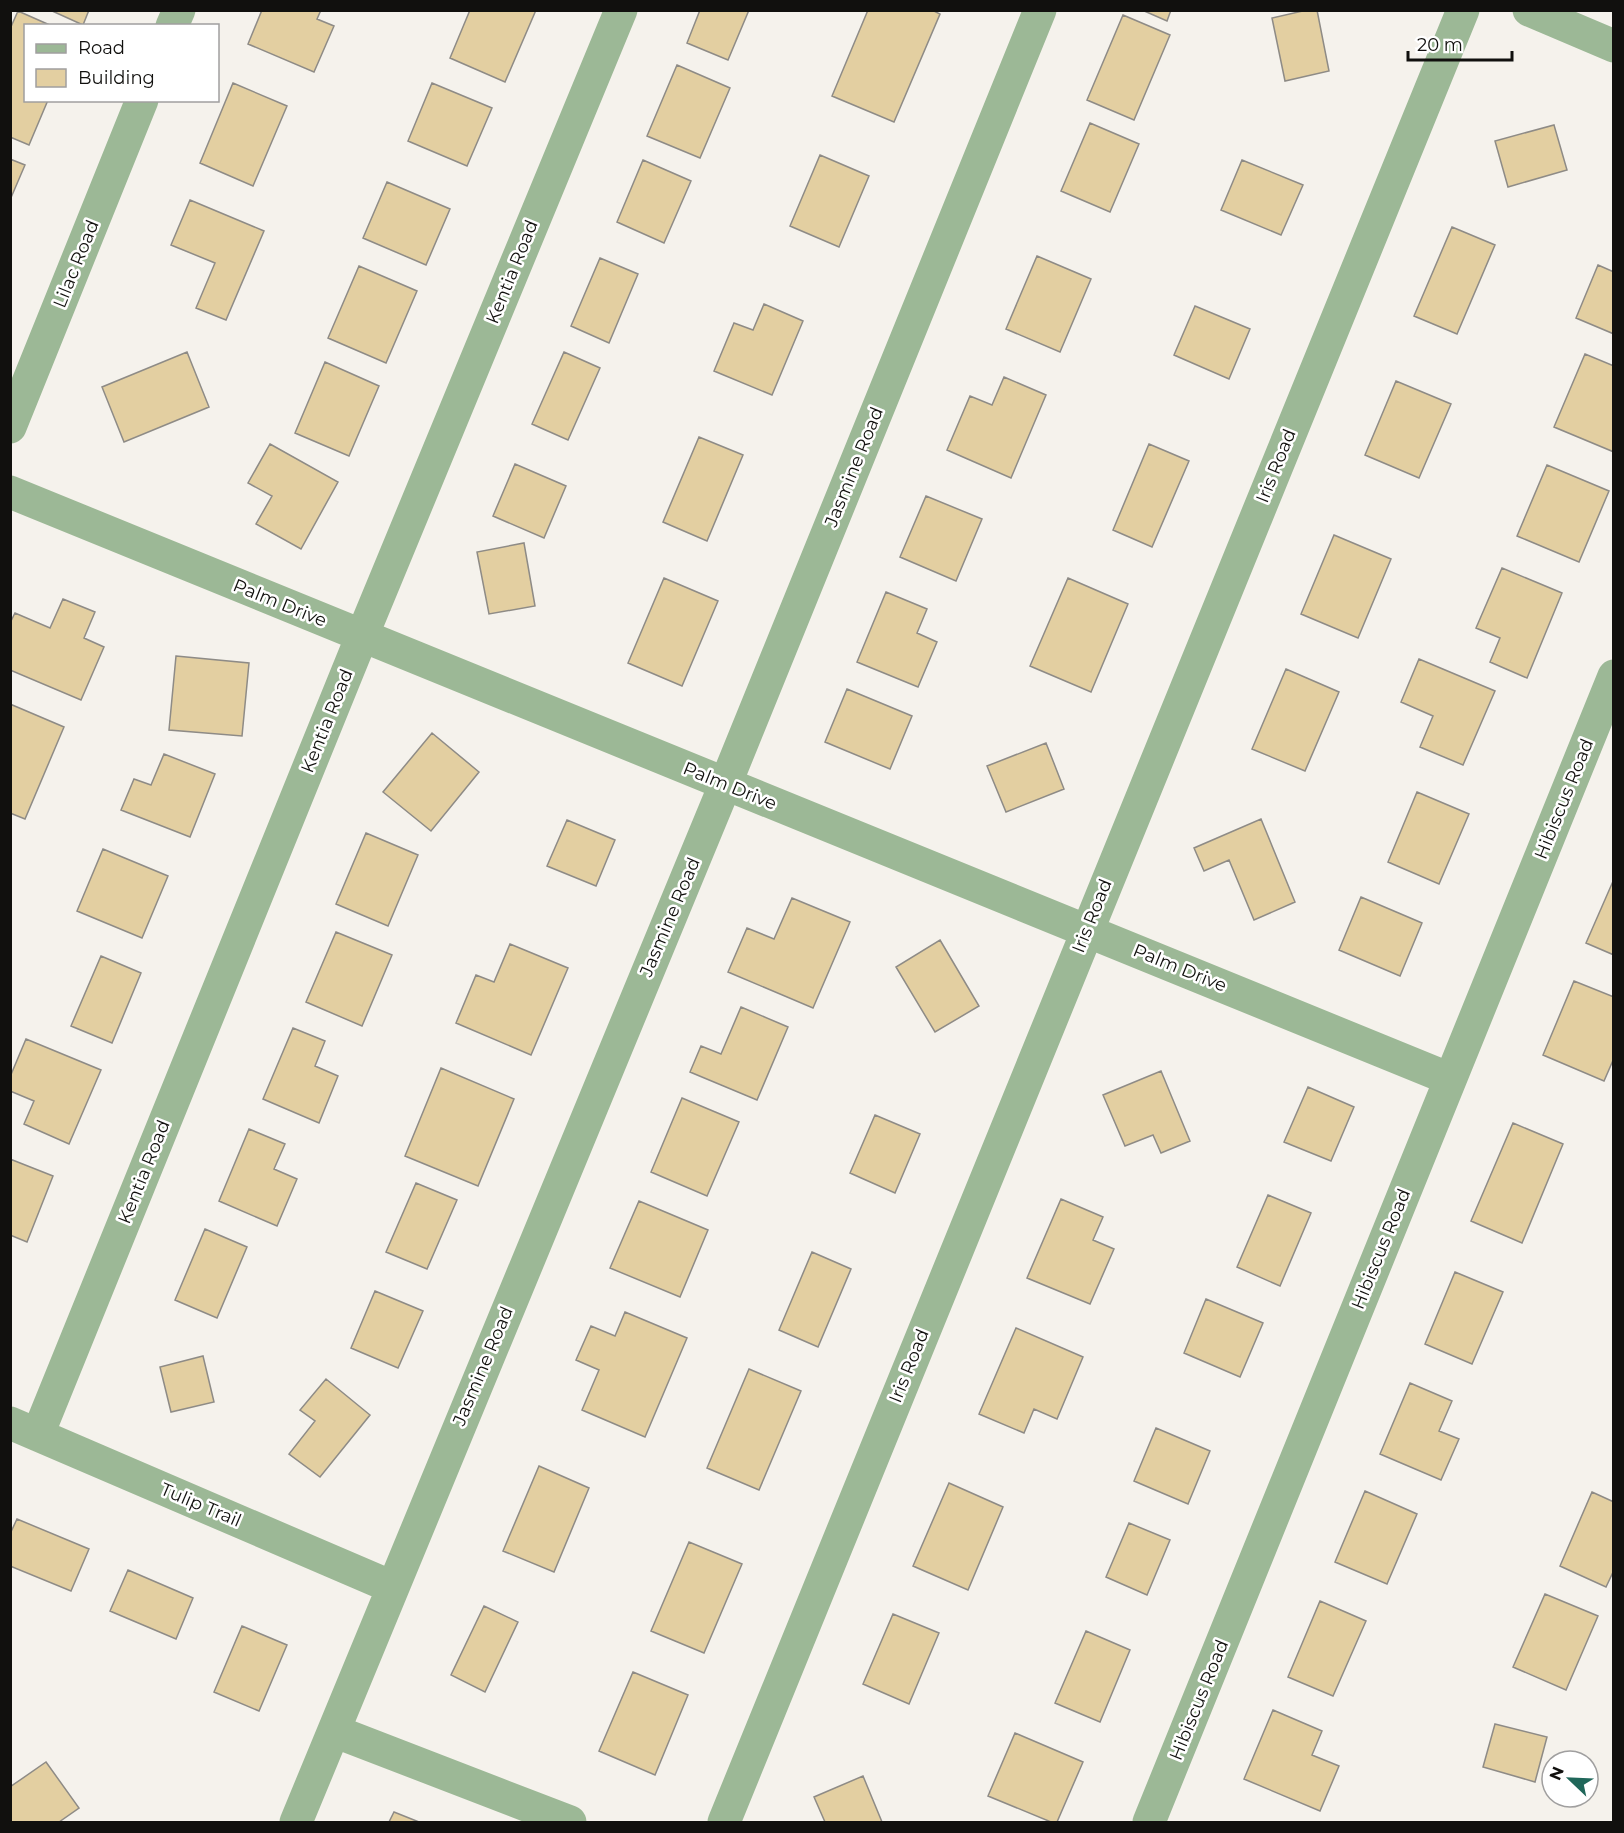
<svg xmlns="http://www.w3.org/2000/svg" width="1624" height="1833" viewBox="0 0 1624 1833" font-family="Montserrat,sans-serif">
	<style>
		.building { fill: #e3cfa1; stroke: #8e8b86; stroke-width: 1.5 }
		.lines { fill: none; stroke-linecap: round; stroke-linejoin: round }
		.minor { stroke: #9cb896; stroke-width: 33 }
		.labels { text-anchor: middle; stroke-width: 5; stroke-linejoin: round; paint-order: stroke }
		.street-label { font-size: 18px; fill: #11100e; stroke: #fff }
	</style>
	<rect width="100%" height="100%" fill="#f5f2ec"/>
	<path class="building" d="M 50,10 L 89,10 L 83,25 Z
		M 262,10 L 321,10 L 317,19 L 334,26 L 314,72 L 248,44 Z
		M 470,10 L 536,10 L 505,82 L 450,58 Z
		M 700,10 L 749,10 L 728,60 L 687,43 Z
		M 868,10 L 932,10 L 940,14 L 894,122 L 832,96 Z
		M 1142,10 L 1171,10 L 1167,21 Z
		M 1307,10 L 1317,10 L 1329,71 L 1285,81 L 1272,18 Z
		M 18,11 L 52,26 L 26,26 L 26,100 L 48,100 L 29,145 L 10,137 L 10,29 Z
		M 1123,15 L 1170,35 L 1134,120 L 1087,100 Z
		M 677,65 L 730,88 L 700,158 L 647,136 Z
		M 233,83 L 287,106 L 253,186 L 200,163 Z
		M 432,83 L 492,108 L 467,166 L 408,141 Z
		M 1090,123 L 1139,144 L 1110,212 L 1061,191 Z
		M 1554,125 L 1567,170 L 1508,187 L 1495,141 Z
		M 820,155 L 869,176 L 839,247 L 790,226 Z
		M 10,159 L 25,165 L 10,200 Z
		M 643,160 L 691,181 L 664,243 L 617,222 Z
		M 1242,160 L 1303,185 L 1281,235 L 1221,210 Z
		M 387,182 L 450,209 L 426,265 L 363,238 Z
		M 190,200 L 264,231 L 226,320 L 196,308 L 215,263 L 171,245 Z
		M 1452,227 L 1495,245 L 1457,334 L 1414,316 Z
		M 1037,256 L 1091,279 L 1060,352 L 1006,329 Z
		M 600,258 L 638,274 L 609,343 L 571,326 Z
		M 1598,265 L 1614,272 L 1614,334 L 1576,318 Z
		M 359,266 L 417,291 L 386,363 L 328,338 Z
		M 764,304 L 803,321 L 772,395 L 714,371 L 734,323 L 753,330 Z
		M 1195,306 L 1250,329 L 1229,379 L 1174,355 Z
		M 187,352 L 209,407 L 124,442 L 102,387 Z
		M 564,352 L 600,368 L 568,440 L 532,424 Z
		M 1585,354 L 1614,366 L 1614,452 L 1554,427 Z
		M 325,362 L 379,386 L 349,456 L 295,433 Z
		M 1004,377 L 1046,395 L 1011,478 L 947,450 L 970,396 L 992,405 Z
		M 1396,381 L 1451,404 L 1419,478 L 1365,455 Z
		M 699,437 L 743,455 L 707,541 L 663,522 Z
		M 270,444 L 338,482 L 301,549 L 256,524 L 272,496 L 248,483 Z
		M 1149,444 L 1189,461 L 1152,547 L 1113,530 Z
		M 515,464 L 566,486 L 544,538 L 493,516 Z
		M 1547,465 L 1609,491 L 1579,562 L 1517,536 Z
		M 926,496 L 982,519 L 956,581 L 900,557 Z
		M 1334,535 L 1391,559 L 1358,638 L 1301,614 Z
		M 524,543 L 535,606 L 489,614 L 477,552 Z
		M 1502,568 L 1562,593 L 1527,678 L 1490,662 L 1500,638 L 1476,628 Z
		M 664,578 L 718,601 L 682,686 L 628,663 Z
		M 1068,578 L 1128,604 L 1091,692 L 1030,666 Z
		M 886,592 L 927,609 L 917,633 L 937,642 L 918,687 L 857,662 Z
		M 63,599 L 95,612 L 84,638 L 104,647 L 81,700 L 10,670 L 10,623 L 15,613 L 50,628 Z
		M 176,656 L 249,663 L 242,736 L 169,730 Z
		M 1419,659 L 1495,691 L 1463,765 L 1420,747 L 1433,716 L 1401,702 Z
		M 1286,669 L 1339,692 L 1305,771 L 1252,749 Z
		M 847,689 L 912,716 L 890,769 L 825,742 Z
		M 10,704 L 64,727 L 25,819 L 10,813 Z
		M 432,733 L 479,772 L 431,831 L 383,792 Z
		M 1046,743 L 1064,789 L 1006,812 L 987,766 Z
		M 164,754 L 215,774 L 190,837 L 121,810 L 134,779 L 151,785 Z
		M 1417,792 L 1469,814 L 1439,884 L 1388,862 Z
		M 1261,819 L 1295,902 L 1254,920 L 1229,860 L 1204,871 L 1194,848 Z
		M 567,820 L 615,840 L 596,886 L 547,866 Z
		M 366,833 L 418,855 L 388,926 L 336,904 Z
		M 103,849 L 168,876 L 142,938 L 77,911 Z
		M 1614,879 L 1614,955 L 1586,943 Z
		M 1361,897 L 1422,923 L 1400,976 L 1339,950 Z
		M 792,898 L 850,922 L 813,1008 L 728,972 L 747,928 L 774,939 Z
		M 336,932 L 392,955 L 362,1026 L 306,1002 Z
		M 940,940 L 979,1006 L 935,1032 L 896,967 Z
		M 510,944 L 568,968 L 531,1055 L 456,1023 L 476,975 L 494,982 Z
		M 101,956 L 141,973 L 112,1043 L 71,1026 Z
		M 1574,981 L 1614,997 L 1614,1058 L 1604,1081 L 1543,1055 Z
		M 741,1007 L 788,1027 L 757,1100 L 690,1072 L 701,1046 L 721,1054 Z
		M 293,1028 L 325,1041 L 315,1066 L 338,1076 L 319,1123 L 263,1099 Z
		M 26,1039 L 101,1070 L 69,1144 L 24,1124 L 34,1101 L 10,1091 L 10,1077 Z
		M 441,1068 L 514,1099 L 478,1186 L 405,1156 Z
		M 1161,1071 L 1190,1141 L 1161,1153 L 1153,1135 L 1125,1146 L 1103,1095 Z
		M 1308,1087 L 1354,1107 L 1331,1161 L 1284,1142 Z
		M 682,1098 L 739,1122 L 707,1196 L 651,1172 Z
		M 875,1115 L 920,1134 L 895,1193 L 850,1173 Z
		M 1513,1123 L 1563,1144 L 1522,1243 L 1471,1221 Z
		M 249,1129 L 285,1144 L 274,1169 L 297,1179 L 277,1226 L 219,1201 Z
		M 10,1159 L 53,1176 L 27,1242 L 10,1235 Z
		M 416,1183 L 457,1200 L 427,1269 L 386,1252 Z
		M 1268,1195 L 1311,1213 L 1280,1286 L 1237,1267 Z
		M 1061,1199 L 1103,1217 L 1093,1240 L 1114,1249 L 1090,1304 L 1027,1278 Z
		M 639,1201 L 708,1230 L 680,1297 L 610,1268 Z
		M 205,1229 L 247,1247 L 217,1318 L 175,1300 Z
		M 812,1252 L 851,1269 L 818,1347 L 779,1330 Z
		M 1455,1272 L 1503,1292 L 1472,1364 L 1425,1344 Z
		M 375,1291 L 423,1311 L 398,1368 L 351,1348 Z
		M 1206,1299 L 1263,1323 L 1240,1377 L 1184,1353 Z
		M 625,1312 L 687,1338 L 645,1437 L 582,1410 L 599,1370 L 576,1360 L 591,1326 L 615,1336 Z
		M 1016,1328 L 1083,1357 L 1057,1419 L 1034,1409 L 1024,1433 L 979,1414 Z
		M 203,1356 L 214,1402 L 171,1412 L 160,1367 Z
		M 749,1369 L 801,1391 L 759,1490 L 707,1468 Z
		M 326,1379 L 370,1415 L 320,1477 L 289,1454 L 315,1421 L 300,1410 Z
		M 1410,1383 L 1452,1401 L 1439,1431 L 1459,1439 L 1441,1480 L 1380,1454 Z
		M 1156,1428 L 1210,1451 L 1188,1504 L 1134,1481 Z
		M 539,1466 L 589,1488 L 554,1572 L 503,1551 Z
		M 949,1483 L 1003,1507 L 968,1590 L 913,1566 Z
		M 1365,1491 L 1417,1514 L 1387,1584 L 1335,1562 Z
		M 1592,1492 L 1614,1502 L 1614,1570 L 1606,1587 L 1560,1566 Z
		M 17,1519 L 89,1549 L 71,1591 L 10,1566 L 10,1534 Z
		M 1129,1523 L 1170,1540 L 1147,1595 L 1106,1577 Z
		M 689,1542 L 742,1564 L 704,1653 L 651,1631 Z
		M 128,1570 L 193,1598 L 176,1639 L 110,1611 Z
		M 1545,1594 L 1598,1616 L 1566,1690 L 1513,1667 Z
		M 1320,1601 L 1366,1621 L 1333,1696 L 1288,1677 Z
		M 484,1606 L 518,1622 L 485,1692 L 451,1675 Z
		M 893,1614 L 939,1633 L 909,1704 L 863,1684 Z
		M 242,1626 L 287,1645 L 259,1711 L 214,1692 Z
		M 1086,1631 L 1130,1650 L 1100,1722 L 1055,1703 Z
		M 633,1672 L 688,1695 L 655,1775 L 599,1751 Z
		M 1273,1710 L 1322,1731 L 1312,1755 L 1339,1766 L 1320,1811 L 1244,1779 Z
		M 1495,1724 L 1547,1737 L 1535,1782 L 1483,1767 Z
		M 1015,1733 L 1083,1762 L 1057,1822 L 1051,1822 L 988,1796 Z
		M 46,1762 L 79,1808 L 59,1822 L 10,1822 L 10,1787 Z
		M 863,1776 L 882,1822 L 825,1822 L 814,1797 Z
		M 394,1812 L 419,1822 L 389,1822 Z"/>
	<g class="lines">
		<path class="minor" d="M 1529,10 L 1614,46
			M 172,26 L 179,10
			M 10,427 L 142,100
			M 10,492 L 1450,1079
			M 10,1423 L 392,1587
			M 38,1434 L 362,636 L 621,10
			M 334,1731 L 570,1822
			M 296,1822 L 725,785 L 1040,10
			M 724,1822 L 1463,10
			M 1149,1822 L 1614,676"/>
	</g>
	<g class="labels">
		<g class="street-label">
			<text transform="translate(76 264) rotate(-68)" y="6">Lilac Road</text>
			<text transform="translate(512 272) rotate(-68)" y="6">Kentia Road</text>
			<text transform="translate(1276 466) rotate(-68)" y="6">Iris Road</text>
			<text transform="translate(854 467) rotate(-68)" y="6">Jasmine Road</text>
			<text transform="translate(280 603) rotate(22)" y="6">Palm Drive</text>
			<text transform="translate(327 721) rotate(-68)" y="6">Kentia Road</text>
			<text transform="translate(730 786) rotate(22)" y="6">Palm Drive</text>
			<text transform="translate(1564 799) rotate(-68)" y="6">Hibiscus Road</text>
			<text transform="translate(1092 916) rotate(-68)" y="6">Iris Road</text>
			<text transform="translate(670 917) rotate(-67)" y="6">Jasmine Road</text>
			<text transform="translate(1180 968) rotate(22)" y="6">Palm Drive</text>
			<text transform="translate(144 1172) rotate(-68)" y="6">Kentia Road</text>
			<text transform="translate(1381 1249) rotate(-68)" y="6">Hibiscus Road</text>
			<text transform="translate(483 1366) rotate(-67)" y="6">Jasmine Road</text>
			<text transform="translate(909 1366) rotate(-68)" y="6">Iris Road</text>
			<text transform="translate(201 1505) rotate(23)" y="6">Tulip Trail</text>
			<text transform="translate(1199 1700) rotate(-68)" y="6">Hibiscus Road</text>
		</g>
	</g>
	<rect width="1624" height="1833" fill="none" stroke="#11100e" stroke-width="24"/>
	<rect x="24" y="24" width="195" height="78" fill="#ffffff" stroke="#a09f9f" stroke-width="1.5"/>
	<rect x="36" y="44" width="30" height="9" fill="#9cb896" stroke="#a09f9f" stroke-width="1.5"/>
	<text x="78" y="54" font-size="18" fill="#11100e">Road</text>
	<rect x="36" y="69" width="30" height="18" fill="#e3cfa1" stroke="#a09f9f" stroke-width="1.5"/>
	<text x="78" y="84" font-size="18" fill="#11100e">Building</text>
	<g transform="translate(1570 1779) rotate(293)"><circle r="28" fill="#ffffff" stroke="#a09f9f" stroke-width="1.5"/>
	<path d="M0-4.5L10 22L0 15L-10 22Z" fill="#20675a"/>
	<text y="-9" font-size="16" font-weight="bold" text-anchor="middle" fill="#11100e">N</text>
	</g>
	<path d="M1408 51v9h104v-9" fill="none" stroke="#11100e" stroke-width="3"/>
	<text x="1417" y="51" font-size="18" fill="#11100e" stroke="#ffffff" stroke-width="4.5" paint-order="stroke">20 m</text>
</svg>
